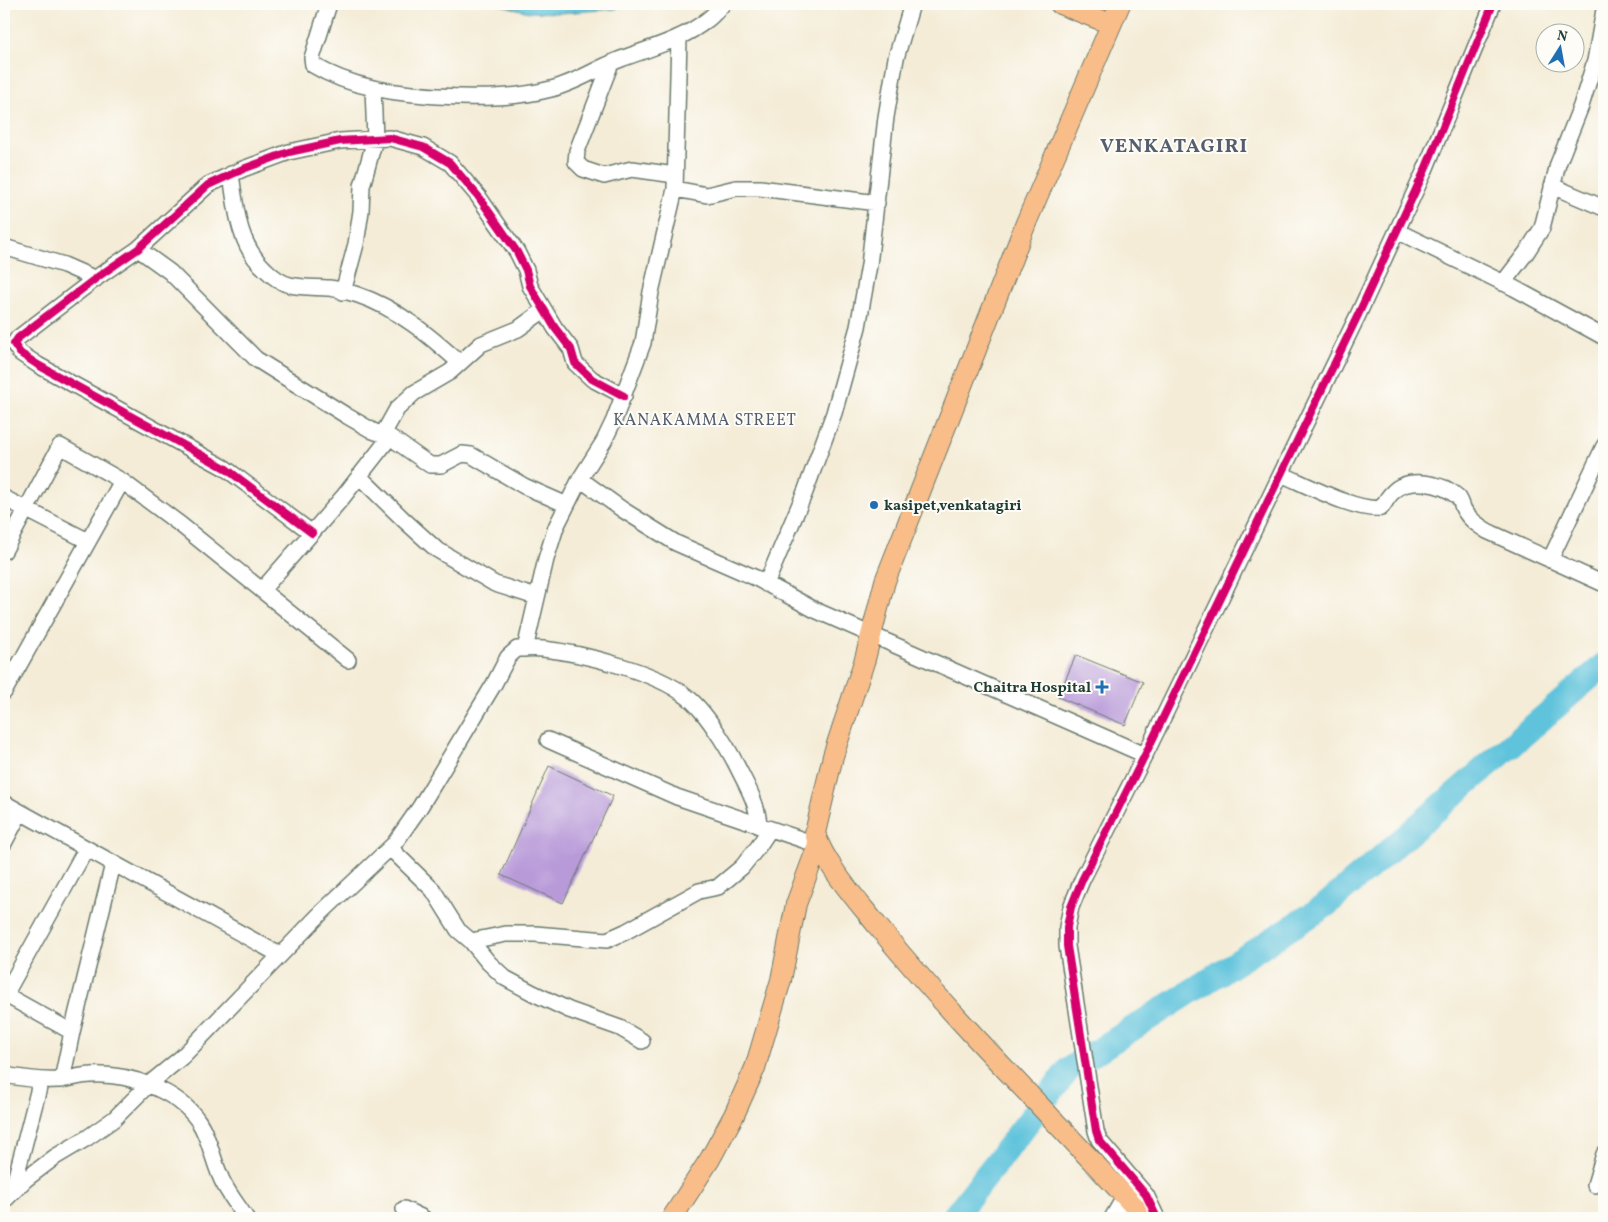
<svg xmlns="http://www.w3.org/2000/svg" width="1608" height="1222" viewBox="0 0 1608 1222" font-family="Vollkorn,serif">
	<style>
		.water { fill: #5ec3dc; stroke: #3e8088 }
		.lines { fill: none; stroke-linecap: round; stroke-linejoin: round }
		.river { stroke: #5ec3dc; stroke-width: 25 }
		.building { fill: #b89ad9 }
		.minor-casing { stroke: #6a7a6d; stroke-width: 18 }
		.major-casing { stroke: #6a7a6d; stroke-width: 22 }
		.minor { stroke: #fff; stroke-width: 15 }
		.major { stroke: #f8bd89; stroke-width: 20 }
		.cycleway-casing { stroke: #fdfcf7; stroke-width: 11 }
		.cycleway { stroke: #d6006c; stroke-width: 8 }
		.poi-dot { fill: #1f6fb2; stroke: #fdfcf7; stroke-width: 2 }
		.labels { text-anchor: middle; stroke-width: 4; stroke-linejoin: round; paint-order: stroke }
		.poi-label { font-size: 15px; font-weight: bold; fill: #1f3d34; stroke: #fdfcf7; text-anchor: start }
		.neighbourhood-label { font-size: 16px; letter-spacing: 1px; fill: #555e6e; stroke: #fdfcf7 }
		.district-label { font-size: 20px; font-weight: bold; letter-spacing: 1px; fill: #555e6e; stroke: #fdfcf7 }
	</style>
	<rect width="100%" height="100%" fill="#fdfcf7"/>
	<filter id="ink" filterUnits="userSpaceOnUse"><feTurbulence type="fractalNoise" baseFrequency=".02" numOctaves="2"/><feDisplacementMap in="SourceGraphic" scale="10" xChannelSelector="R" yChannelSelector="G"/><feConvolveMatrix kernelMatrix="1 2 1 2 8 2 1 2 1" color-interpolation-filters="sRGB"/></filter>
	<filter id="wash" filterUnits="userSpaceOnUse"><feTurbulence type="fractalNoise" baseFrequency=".0096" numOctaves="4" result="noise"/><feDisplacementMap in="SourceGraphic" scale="20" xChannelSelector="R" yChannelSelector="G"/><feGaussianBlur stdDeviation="1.12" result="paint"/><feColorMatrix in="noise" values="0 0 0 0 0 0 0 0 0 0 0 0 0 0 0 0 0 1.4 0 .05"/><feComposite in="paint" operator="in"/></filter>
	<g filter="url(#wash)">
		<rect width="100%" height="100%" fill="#f4ecd7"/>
		<path class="water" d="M 497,4 L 625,4 L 616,9 L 560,13 L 529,12 Z"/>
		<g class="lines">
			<path class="river" d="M 953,1218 L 1069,1069 L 1325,906 L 1604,665"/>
		</g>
		<g id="blocks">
			<path class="building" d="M 1076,655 L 1143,682 L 1125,725 L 1058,697 Z
				M 549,766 L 613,796 L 563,903 L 501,875 Z"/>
		</g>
	</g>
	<g filter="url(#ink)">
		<use href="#blocks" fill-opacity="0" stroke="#6a7a6d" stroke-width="1"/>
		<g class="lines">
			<defs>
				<path id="minor" d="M 329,4 L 312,58 L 313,65 C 351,88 394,93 437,96 C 476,98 513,99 551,89 C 576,83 597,68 621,59 C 650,48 682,40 707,20 C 713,16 718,9 723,4
					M 611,63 L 577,151 L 576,162 L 583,169 L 604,176 L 632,169 L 675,175
					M 231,174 C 236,208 238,245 265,269 C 272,276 280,283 290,285 C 303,288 316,287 329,288 C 338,289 349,292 358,295 C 397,308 430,336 460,363
					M 1552,186 L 1604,208
					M 675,189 L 707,195 L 736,188 L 760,188 L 877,203
					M 1397,231 L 1514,288 L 1604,337
					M 4,247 L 64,265 L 96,279
					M 138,249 L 170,272 L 256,359 L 347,416 L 373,431 L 390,437 L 430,465 L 441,465 L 462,454 L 471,455 L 524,486 L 567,505
					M 1503,283 L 1526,253 L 1542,228 L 1558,164 L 1581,106 L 1595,61 L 1604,10
					M 343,292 L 356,244 L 361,211 L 362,186 L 375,139 L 373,88
					M 383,434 L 397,409 L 414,393 L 450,372 L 481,344 L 518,329 L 544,310
					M 1281,474 C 1305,484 1357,512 1381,508 C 1385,503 1388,496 1393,492 C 1408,476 1443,483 1458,497 C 1461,500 1462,506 1464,510 C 1470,520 1478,525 1487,531 L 1604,584
					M 359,476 L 404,520 L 436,549 L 495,584 L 536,597
					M 580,479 L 623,510 L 676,543 L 756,578 L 815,610 L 1145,755
					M 4,498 L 88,541
					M 312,533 L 225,468 L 38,365 L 20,353 L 14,344 L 18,338 L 99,276 L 138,249 L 208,185 L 243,169 L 289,152 L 340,141 L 390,138 L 423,147 L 450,163 L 478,196 L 517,252 L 526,270 L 530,286 L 555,328 L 571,349 L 575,363 L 592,379 L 624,396
					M 4,551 L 60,446 L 122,481 L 181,525 L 348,660
					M 1550,560 L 1604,446
					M 766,584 L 805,492 L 834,413 L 858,327 L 869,265 L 886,117 L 896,58 L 912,4
					M 262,590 L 343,497 L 390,437
					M 525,649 L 546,559 L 556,527 L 580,479 L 604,441 L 614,420 L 643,343 L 651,292 L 675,189 L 679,38
					M 4,692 L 122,481
					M 548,740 L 677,797 L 818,845
					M 4,803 L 280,955
					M 4,843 L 20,813
					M 390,848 L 433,890 L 458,930 L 471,941 L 488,962 L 505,978 L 533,993 L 569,1010 L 620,1028 L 642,1041
					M 471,941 L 506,934 L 535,934 L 607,940 L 625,932 L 699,891 L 718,887 L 742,867 L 758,847 L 770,829
					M 4,994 L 72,1032
					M 5,995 L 86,849
					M 4,1075 C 21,1078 39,1081 57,1080 C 68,1080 80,1075 91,1075 C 128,1073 178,1090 199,1122 C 211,1140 214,1168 225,1186 C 231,1197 239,1207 246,1218
					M 62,1080 L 72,1032 L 113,864
					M 1595,1185 L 1604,1154
					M 12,1192 L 41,1080
					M 4,1201 L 26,1179 L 55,1157 L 87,1138 L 114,1119 L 149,1084 L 182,1057 L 322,912 L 394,844 L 420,807 L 494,684 L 508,657 L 517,649 C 525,649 534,648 543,649 C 581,653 657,672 686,696 C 704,709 727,746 737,766 C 747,786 758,804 759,826
					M 404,1209 L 423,1218
					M 1112,1218 L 1125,1196
					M 1157,1218 L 1146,1195 L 1099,1140 L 1096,1131 L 1067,946 L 1067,927 L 1071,907 L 1082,880 L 1145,755 L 1358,315 L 1425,170 L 1493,4"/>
				<path id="major" d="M 1060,4 L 1111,24
					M 1120,4 L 1026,223 L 885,581 L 865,659 L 833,756 L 815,833 C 823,862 856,899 876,924 C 960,1027 1056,1120 1145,1218
					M 672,1218 L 710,1159 L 734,1115 L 755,1068 L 781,980 L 796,904 L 818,845"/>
			</defs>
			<use href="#minor" class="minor-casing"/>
			<use href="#major" class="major-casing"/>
			<use href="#minor" class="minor"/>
			<use href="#major" class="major"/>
			<defs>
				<path id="cycleway" d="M 312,533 L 225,468 L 38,365 L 20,353 L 14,344 L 18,338 L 99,276 L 138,249 L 208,185 L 243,169 L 289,152 L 340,141 L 390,138 L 423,147 L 450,163 L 478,196 L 517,252 L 526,270 L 530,286 L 555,328 L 571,349 L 575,363 L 592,379 L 624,396
					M 1157,1218 L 1146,1195 L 1099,1140 L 1096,1131 L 1067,946 L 1067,927 L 1071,907 L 1082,880 L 1145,755 L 1358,315 L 1425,170 L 1493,4"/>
			</defs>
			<use href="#cycleway" class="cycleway-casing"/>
			<use href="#cycleway" class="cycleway"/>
		</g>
	</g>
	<g class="poi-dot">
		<circle cx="874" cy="505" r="5"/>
		<path d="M1099.5 679.5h5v5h5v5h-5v5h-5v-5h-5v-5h5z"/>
	</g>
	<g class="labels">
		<g class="poi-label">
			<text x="884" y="510">kasipet,venkatagiri</text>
			<text x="1091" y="692" text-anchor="end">Chaitra Hospital</text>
		</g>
		<g class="neighbourhood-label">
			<text x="705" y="425">KANAKAMMA STREET</text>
		</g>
		<g class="district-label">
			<text x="1174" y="152">VENKATAGIRI</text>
		</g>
	</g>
	<rect width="1608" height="1222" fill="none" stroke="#fdfcf7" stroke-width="20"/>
	<g transform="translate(1560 48) rotate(11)"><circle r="24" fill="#fdfcf7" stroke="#a4b0a9"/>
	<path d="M0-4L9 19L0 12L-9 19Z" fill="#1f6fb2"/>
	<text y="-8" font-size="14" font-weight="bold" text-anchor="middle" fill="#1f3d34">N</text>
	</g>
</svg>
